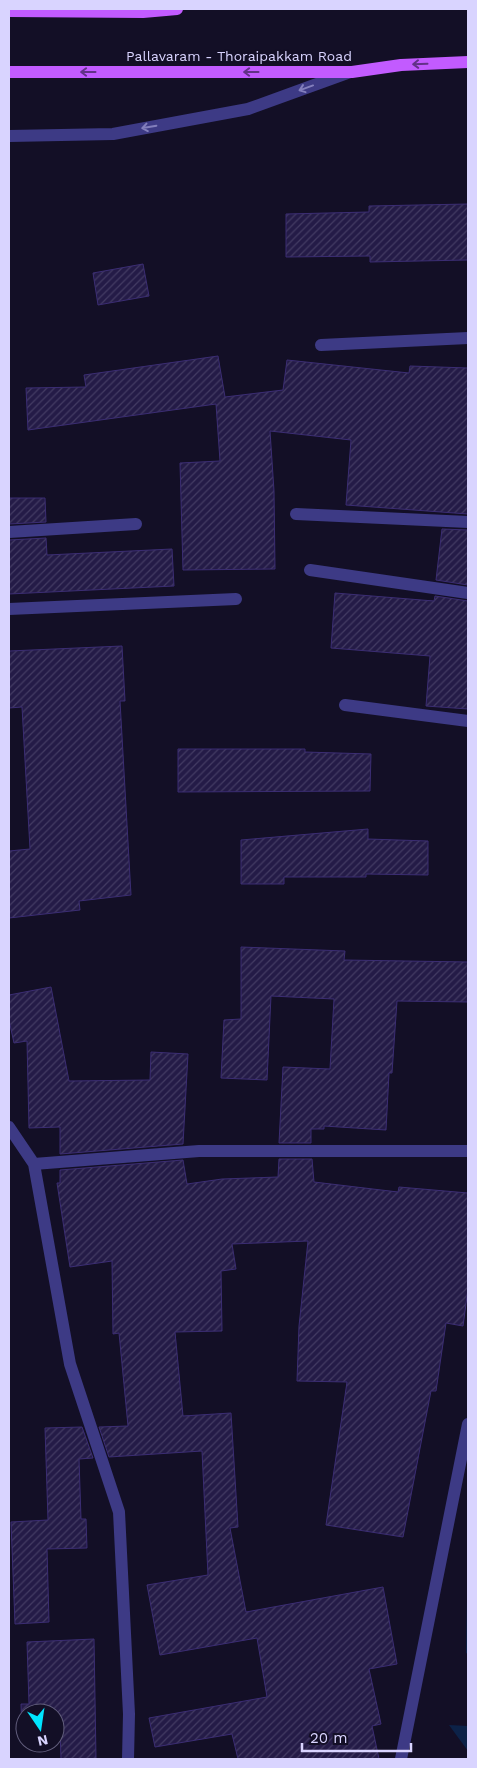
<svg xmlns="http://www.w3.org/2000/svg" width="477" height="1768" viewBox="0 0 477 1768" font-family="'Work Sans',sans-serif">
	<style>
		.water { fill: #0c2248 }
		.building { fill: url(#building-hatch); stroke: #3b2d73 }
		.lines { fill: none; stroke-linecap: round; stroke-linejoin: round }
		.minor { stroke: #3d3a85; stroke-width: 12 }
		.tertiary { stroke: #3d3a85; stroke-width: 12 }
		.primary { stroke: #c25bff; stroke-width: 12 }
		.oneway { stroke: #623188 }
		.oneway2 { stroke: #837fbc }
		.labels { text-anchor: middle; stroke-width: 4; stroke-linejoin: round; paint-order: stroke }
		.street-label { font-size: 14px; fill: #d9d4ff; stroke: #130f26 }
	</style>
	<defs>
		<pattern id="building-hatch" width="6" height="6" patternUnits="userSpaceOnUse" patternTransform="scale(1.25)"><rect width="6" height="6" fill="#241b47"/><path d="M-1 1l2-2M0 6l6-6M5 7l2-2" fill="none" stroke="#433b63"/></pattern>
	</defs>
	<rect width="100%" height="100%" fill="#130f26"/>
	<path class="water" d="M 468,1544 L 468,1654 L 466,1653 Z
		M 449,1725 L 468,1726 L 468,1751 Z"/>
	<path class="building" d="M 468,204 L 468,260 L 370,262 L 370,256 L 286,257 L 286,214 L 369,212 L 369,206 Z
		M 143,264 L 149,296 L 98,305 L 93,273 Z
		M 218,356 L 225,397 L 283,390 L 287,360 L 409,373 L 410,366 L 468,368 L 468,514 L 346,505 L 351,440 L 270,431 L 274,491 L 275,569 L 183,570 L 180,463 L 220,461 L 216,404 L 28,430 L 26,388 L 86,387 L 84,375 Z
		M 9,498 L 45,498 L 46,522 L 9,524 Z
		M 442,529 L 468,530 L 468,585 L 436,580 Z
		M 46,538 L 47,555 L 172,549 L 174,586 L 9,594 L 9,540 Z
		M 335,593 L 434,601 L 435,596 L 468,601 L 468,709 L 426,706 L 430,656 L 331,648 Z
		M 122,646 L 125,701 L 120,701 L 131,895 L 79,901 L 80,910 L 9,918 L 9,851 L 30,849 L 22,707 L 9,708 L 9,651 Z
		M 178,749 L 305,749 L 305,752 L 371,754 L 370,791 L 178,792 Z
		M 368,829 L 368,839 L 428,841 L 428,875 L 366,874 L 366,877 L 284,877 L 284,884 L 241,884 L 241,840 Z
		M 241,947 L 345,951 L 344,960 L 468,962 L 468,1002 L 397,1001 L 392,1073 L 389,1073 L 386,1130 L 324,1126 L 324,1129 L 311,1129 L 311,1143 L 279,1143 L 283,1067 L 330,1069 L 334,999 L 271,996 L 267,1080 L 221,1078 L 224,1020 L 241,1019 Z
		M 51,987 L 69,1081 L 150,1080 L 151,1052 L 188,1054 L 183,1144 L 60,1154 L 60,1127 L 29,1128 L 27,1041 L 14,1043 L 9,1020 L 9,995 Z
		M 279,1159 L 312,1159 L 314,1182 L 398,1192 L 399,1187 L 468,1193 L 468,1289 L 463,1326 L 446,1323 L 436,1391 L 431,1391 L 403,1537 L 326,1525 L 347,1382 L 297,1381 L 299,1326 L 308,1241 L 232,1244 L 236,1269 L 221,1271 L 222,1331 L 175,1332 L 183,1416 L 231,1413 L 238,1527 L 230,1528 L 246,1612 L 383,1587 L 397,1664 L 369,1669 L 381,1724 L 372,1726 L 379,1759 L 238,1759 L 232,1734 L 155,1747 L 149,1718 L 267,1697 L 257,1638 L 160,1655 L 147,1585 L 208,1575 L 202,1451 L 109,1457 L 99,1427 L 128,1426 L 119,1333 L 113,1334 L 112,1261 L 70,1267 L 57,1183 L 60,1183 L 60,1170 L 183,1160 L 187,1184 L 222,1179 L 278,1177 Z
		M 82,1427 L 93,1458 L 79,1459 L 81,1519 L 86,1519 L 87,1548 L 47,1549 L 49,1622 L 15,1624 L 11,1522 L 48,1520 L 45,1428 Z
		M 94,1639 L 96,1759 L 61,1759 L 60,1730 L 55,1730 L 55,1713 L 25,1713 L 25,1732 L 22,1732 L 21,1704 L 29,1704 L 27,1642 Z"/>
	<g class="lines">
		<path class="minor" d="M 321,345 L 468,338
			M 296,514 L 468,522
			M 9,532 L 136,524
			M 310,570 L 468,593
			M 9,609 L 236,599
			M 345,705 L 468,721
			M 9,1127 L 34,1164 L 70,1364 L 119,1512 L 129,1714 L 128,1759
			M 34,1164 L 199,1151 L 468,1151"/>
		<path class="tertiary" d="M 9,136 L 113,134 L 248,109 L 350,72
			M 401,1759 L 468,1424"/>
		<path class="primary" d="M 9,11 L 143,12 L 177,9
			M 9,72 L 352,72 L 401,65 L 468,62"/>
	</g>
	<defs><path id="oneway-shaft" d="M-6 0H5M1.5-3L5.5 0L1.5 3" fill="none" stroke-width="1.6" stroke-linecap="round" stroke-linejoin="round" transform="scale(1.25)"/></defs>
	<g class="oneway">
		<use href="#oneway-shaft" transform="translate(420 64) rotate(178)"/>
		<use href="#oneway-shaft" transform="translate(88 72) rotate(180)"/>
		<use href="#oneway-shaft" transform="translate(251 72) rotate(180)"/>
	</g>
	<g class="oneway2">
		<use href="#oneway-shaft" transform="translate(306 88) rotate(160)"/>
		<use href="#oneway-shaft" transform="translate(149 127) rotate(170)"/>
	</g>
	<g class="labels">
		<g class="street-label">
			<text x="239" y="61">Pallavaram - Thoraipakkam Road</text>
		</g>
	</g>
	<rect width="477" height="1768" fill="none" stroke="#d9d4ff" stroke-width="20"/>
	<g transform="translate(40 1728) rotate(167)"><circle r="24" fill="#130f26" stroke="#625e7d"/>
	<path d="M0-4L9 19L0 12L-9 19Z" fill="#00e5ff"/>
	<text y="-8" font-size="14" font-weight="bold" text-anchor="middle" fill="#d9d4ff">N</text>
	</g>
	<path d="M302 1743v8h109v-8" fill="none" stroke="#d9d4ff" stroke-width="2.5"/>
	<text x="310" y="1743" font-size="15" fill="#d9d4ff" stroke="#130f26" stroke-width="4" paint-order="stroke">20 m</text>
</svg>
